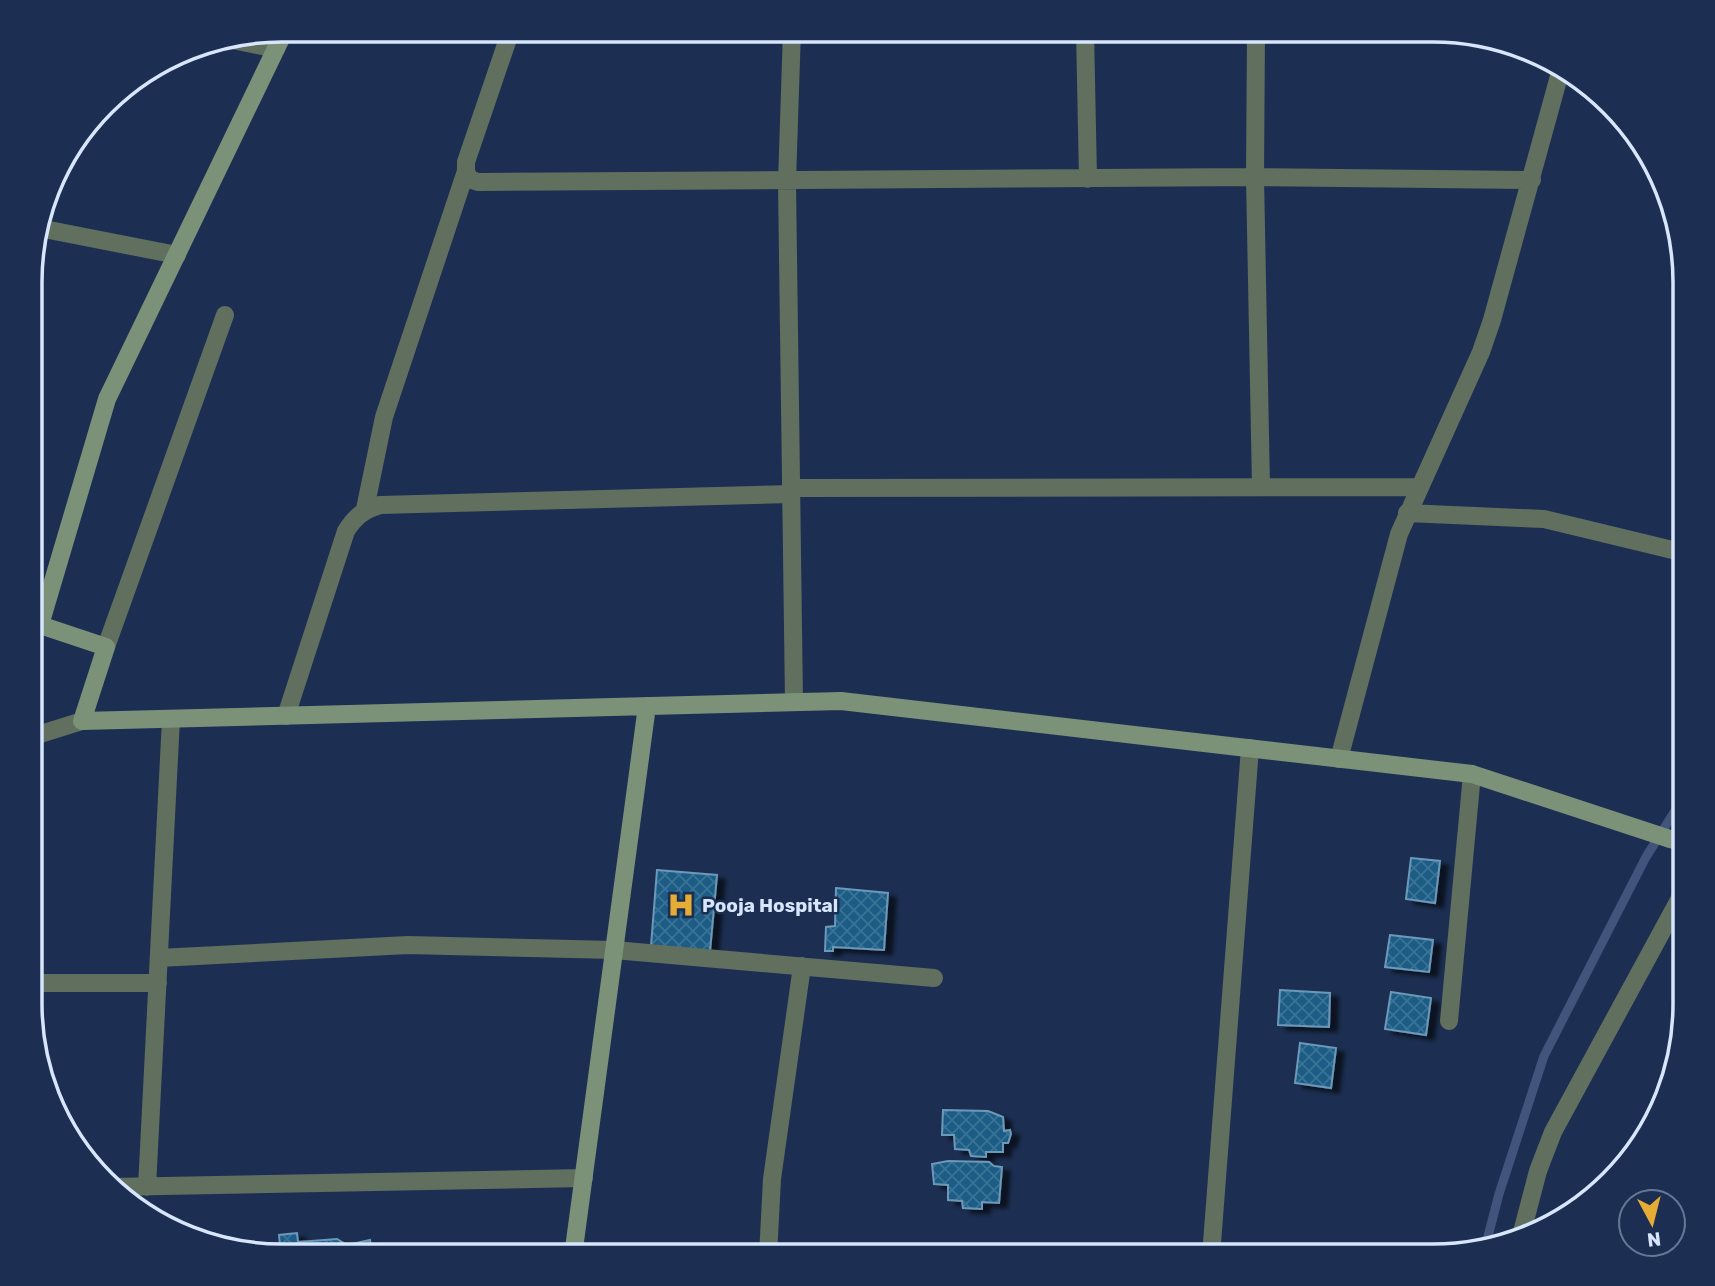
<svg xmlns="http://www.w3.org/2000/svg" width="1715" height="1286" viewBox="0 0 1715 1286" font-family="Rubik,sans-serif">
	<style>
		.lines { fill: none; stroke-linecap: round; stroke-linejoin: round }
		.stream { stroke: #42547c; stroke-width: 9 }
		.building { fill: url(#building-cross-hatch); stroke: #6c98b9; stroke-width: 2; filter: url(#shadow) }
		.street { stroke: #616f5e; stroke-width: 18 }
		.secondary { stroke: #7b9278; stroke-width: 18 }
		.labels { text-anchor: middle; stroke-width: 5; stroke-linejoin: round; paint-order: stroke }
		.poi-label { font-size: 19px; font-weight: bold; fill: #d8e6fd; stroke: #1c2f52; text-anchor: start }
		.rim { fill: none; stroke: #d8e6fd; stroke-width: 3.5 }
	</style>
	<defs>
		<pattern id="building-cross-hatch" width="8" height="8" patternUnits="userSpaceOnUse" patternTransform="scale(1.75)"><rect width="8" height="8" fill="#1b5c85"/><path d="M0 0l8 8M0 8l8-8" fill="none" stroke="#3b7397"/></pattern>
		<filter id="shadow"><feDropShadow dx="8" dy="4.5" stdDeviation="2" flood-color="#0009"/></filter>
	</defs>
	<rect width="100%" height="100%" fill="#1c2f52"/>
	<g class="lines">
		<path class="stream" d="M 1486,1244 L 1499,1194 L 1544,1056 L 1646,857 L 1685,795"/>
	</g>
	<path class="building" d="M 1411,858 L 1440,861 L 1435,903 L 1406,899 Z
		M 657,870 L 717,875 L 710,951 L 651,946 Z
		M 836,888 L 888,893 L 884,950 L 833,947 L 833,951 L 825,951 L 826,927 L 835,926 Z
		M 1390,935 L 1433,940 L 1429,972 L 1385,967 Z
		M 1280,990 L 1330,993 L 1329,1027 L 1278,1025 Z
		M 1391,992 L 1431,998 L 1426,1035 L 1385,1029 Z
		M 1300,1043 L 1336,1048 L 1331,1088 L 1295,1083 Z
		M 943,1110 L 988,1111 L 1003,1117 L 1004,1131 L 1010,1130 L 1011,1134 L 1008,1143 L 1003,1143 L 1003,1152 L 986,1152 L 986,1157 L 971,1156 L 969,1150 L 955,1149 L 954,1135 L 942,1135 Z
		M 948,1161 L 989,1162 L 994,1166 L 1002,1167 L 999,1203 L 982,1202 L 982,1209 L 963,1208 L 962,1201 L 948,1200 L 948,1185 L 934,1184 L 932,1164 Z
		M 297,1233 L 298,1242 L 337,1239 L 347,1245 L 370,1240 L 371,1249 L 381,1247 L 381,1252 L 375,1253 L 376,1256 L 281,1256 L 279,1235 Z"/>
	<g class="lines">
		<path class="street" d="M 511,30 L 466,162 L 466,171 L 469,179 L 478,182 L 1255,177 L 1532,180
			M 792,30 L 787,182 L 794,702
			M 1085,30 L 1088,179
			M 1256,30 L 1255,177 L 1261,487
			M 228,39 L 276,49
			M 39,228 L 177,255
			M 791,488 L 1419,487
			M 365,509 L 384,417 L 466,171
			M 1407,513 L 1544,519 L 1685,553
			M 106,647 L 225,315
			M 286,716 L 346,531 C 355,517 363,510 380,505 L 792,494
			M 31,737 L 82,721
			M 1339,759 L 1399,534 L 1481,352 L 1492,320 L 1561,69
			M 1670,839 L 1685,844
			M 159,958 L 408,945 L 614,950 L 934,978
			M 30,983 L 158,983
			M 1449,1021 L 1472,774
			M 111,1187 L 584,1178
			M 147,1187 L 171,719
			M 1521,1236 L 1538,1171 L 1553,1132 L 1685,889
			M 768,1256 L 772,1179 L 802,966
			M 1211,1256 L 1250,748"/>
		<path class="secondary" d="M 31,625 L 40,625 L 107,399 L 285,30
			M 40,625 L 106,647 L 82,721 L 841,701 L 1472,774 L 1670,839
			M 573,1256 L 647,706"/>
	</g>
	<defs>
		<symbol id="hospital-bare" viewBox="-9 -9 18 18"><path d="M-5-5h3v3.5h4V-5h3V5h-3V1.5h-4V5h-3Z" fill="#e5ad36" stroke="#1c2f52" stroke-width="2.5" paint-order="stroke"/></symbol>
	</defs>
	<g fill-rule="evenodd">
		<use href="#hospital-bare" x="662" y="886" width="38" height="38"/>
	</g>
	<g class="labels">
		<g class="poi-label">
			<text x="702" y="912">Pooja Hospital</text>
		</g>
	</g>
	<path d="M0 0H1715V1286H0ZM282 42H1433A240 240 0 0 1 1673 282V1004A240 240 0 0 1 1433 1244H282A240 240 0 0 1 42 1004V282A240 240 0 0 1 282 42Z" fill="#1c2f52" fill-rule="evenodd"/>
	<path class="rim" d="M282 42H1433A240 240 0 0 1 1673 282V1004A240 240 0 0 1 1433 1244H282A240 240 0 0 1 42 1004V282A240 240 0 0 1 282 42Z"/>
	<g transform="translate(1652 1223) rotate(173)"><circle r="33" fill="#1c2f52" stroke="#677896" stroke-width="2"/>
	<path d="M0-5L12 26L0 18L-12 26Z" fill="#e5ad36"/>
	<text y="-10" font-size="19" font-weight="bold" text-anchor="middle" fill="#d8e6fd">N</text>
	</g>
</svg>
